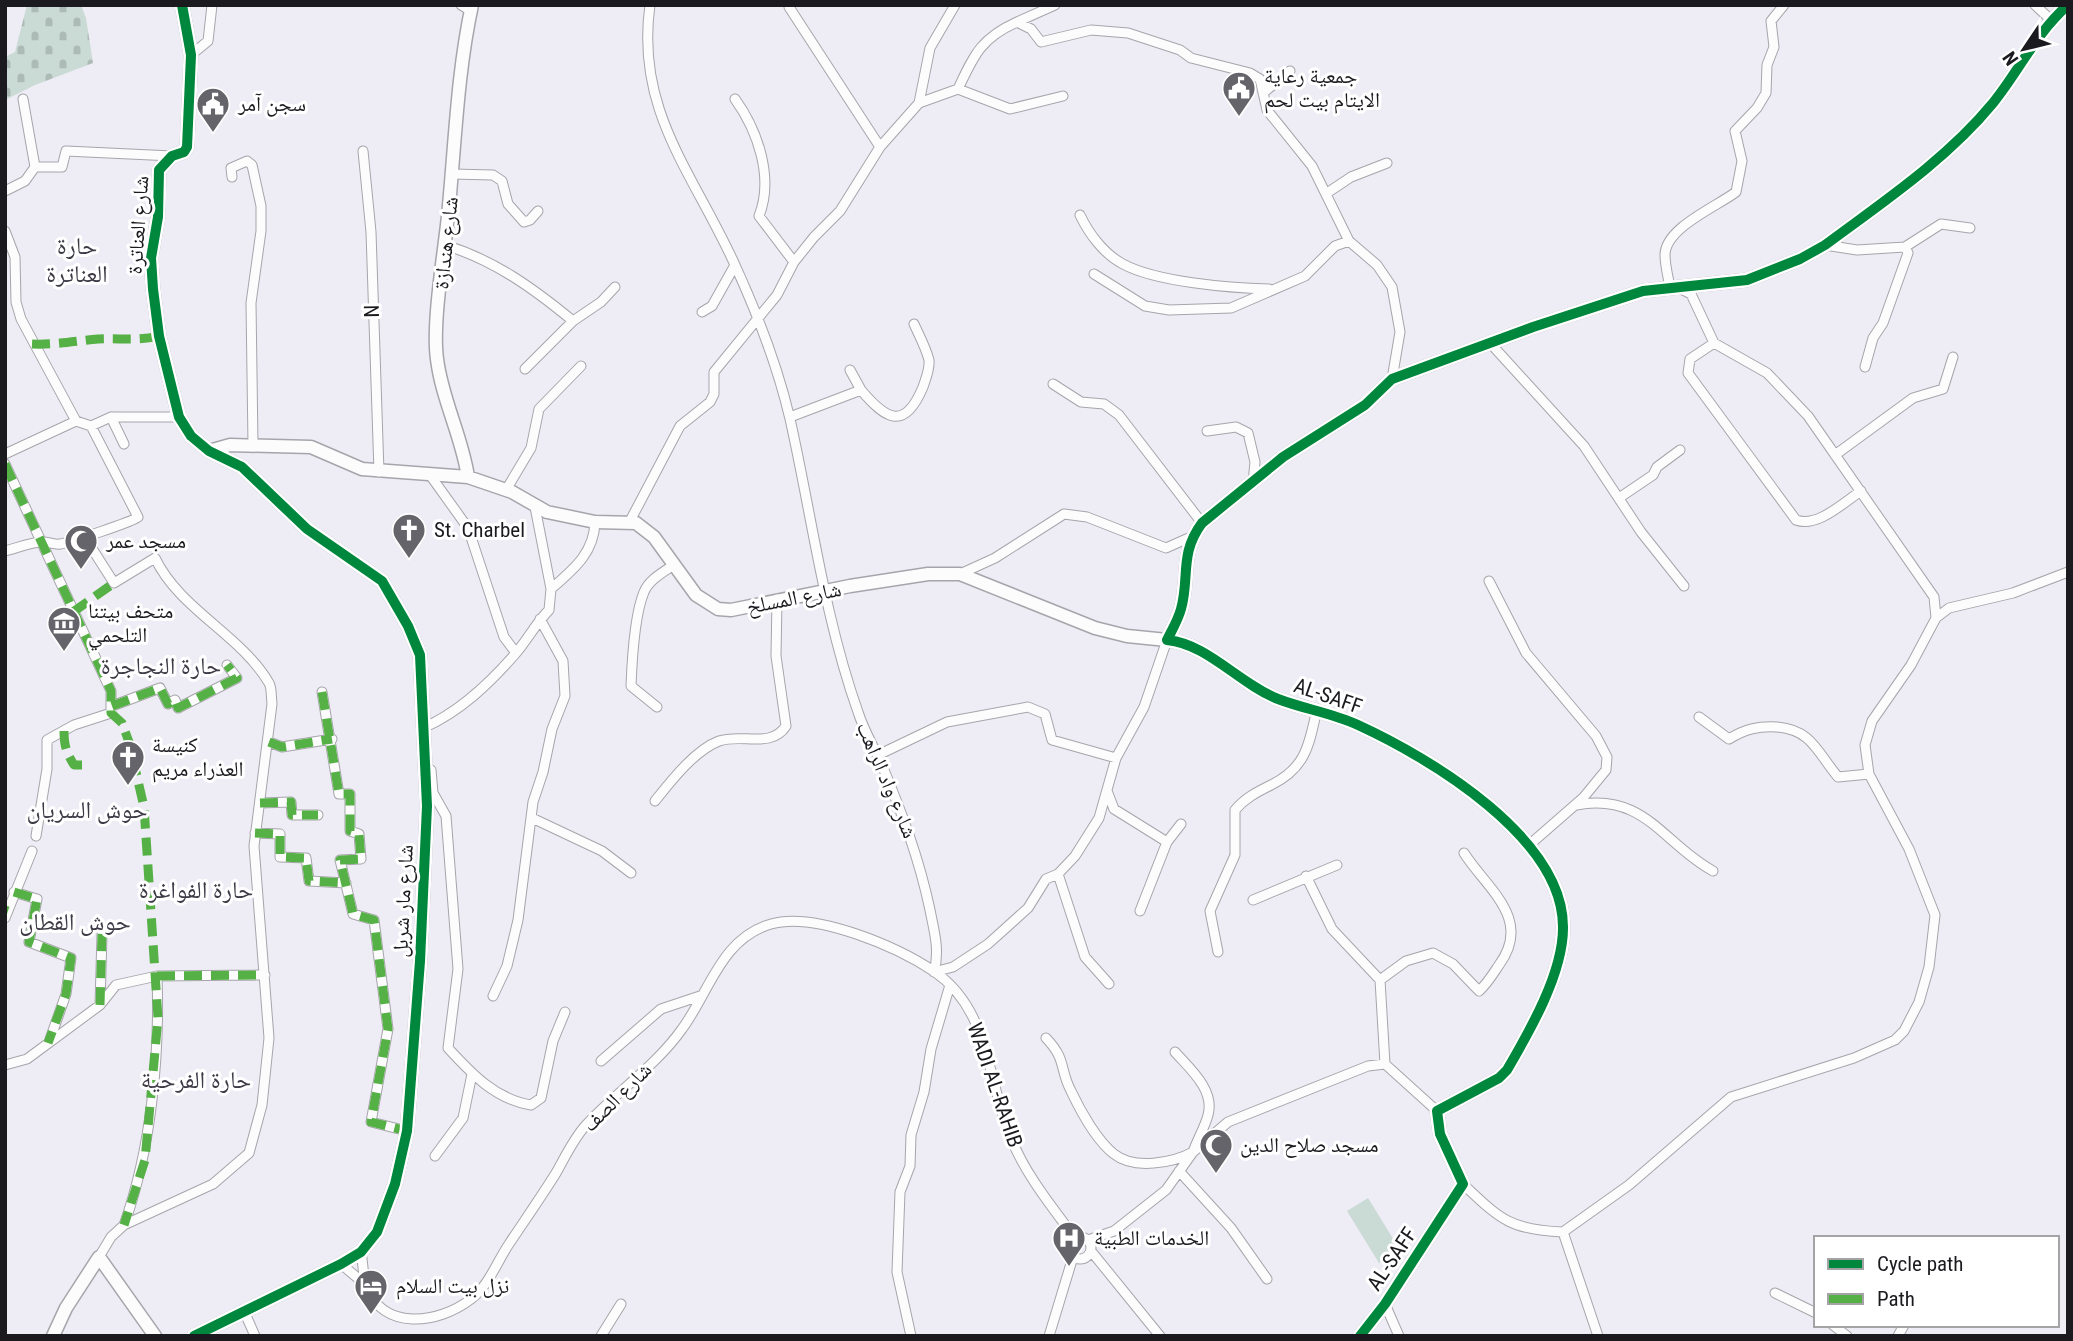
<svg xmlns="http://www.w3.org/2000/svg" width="2073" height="1341" viewBox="0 0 2073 1341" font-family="'Roboto Condensed','Noto Naskh Arabic',sans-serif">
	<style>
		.grass { fill: #cadbd5 }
		.cemetery { fill: url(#cemetery-stones) }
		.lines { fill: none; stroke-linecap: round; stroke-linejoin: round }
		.street-casing { stroke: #a7a5ab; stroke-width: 11 }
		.secondary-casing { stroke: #a7a5ab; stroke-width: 15 }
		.street { stroke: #fcfcfd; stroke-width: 9 }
		.secondary { stroke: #fcfcfd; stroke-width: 12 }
		.quiet { stroke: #55b145; stroke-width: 9; stroke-dasharray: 18 9; stroke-linecap: butt }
		.cycleway-casing { stroke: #fff; stroke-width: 15 }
		.cycleway { stroke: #00873e; stroke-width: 10 }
		.labels { text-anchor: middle; stroke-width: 6; stroke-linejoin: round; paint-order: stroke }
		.poi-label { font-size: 21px; fill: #1b1a1f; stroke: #fff; text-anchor: start }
		.street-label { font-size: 21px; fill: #1b1a1f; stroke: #fff }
		.quarter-label { font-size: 24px; fill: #3e3a46; stroke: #fff }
	</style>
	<defs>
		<pattern id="cemetery-stones" width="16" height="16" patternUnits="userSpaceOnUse" patternTransform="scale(1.75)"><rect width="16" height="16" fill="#cadbd5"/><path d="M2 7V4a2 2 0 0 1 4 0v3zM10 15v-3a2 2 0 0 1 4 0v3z" fill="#adbbb6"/></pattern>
	</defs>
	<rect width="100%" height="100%" fill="#eeecf4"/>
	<path class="grass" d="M 1368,1198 L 1400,1250 L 1379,1263 L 1347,1211 Z"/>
	<path class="cemetery" d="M 27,5 L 81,5 L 86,18 L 93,63 L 35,85 L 5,100 L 5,57 L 15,52 Z"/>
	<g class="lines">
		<defs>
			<path id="street" d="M 461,5 L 471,11
				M 650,5 C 635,111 694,174 735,265 C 757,313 778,368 790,419 C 812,517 824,616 858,712 C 864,731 874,747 882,765 C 902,813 919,858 930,910 C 934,931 940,950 934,972
				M 2035,5 L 2051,20
				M 789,7 L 880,147
				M 1017,22 L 1055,5
				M 191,55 L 208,41 L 212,5
				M 958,89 C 974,55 981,38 1017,22 L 1031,29 L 1041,42 L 1091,30 L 1128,33 L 1180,50 L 1191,58 L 1250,73 L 1260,79 L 1267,110 L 1312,166 L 1349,241 L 1377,265 L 1392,287 L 1400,332 L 1392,379
				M 1263,93 L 1290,71
				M 735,99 C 758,131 774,178 759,216 L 794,262
				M 919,103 L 930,48 L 955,5
				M 363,151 L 371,232 L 379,472
				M 35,167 L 62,167 L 66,151 L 172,156
				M 452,174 L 493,175 L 502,181 L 508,204 L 524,222 L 530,220 L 538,211
				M 232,177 L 231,168 L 247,161 L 252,165 L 261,206 L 261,231 L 251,303 L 253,445
				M 5,191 L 25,181 L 35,167 L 23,99
				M 1327,193 L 1351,177 L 1387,163
				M 1080,215 C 1089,234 1104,254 1123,264 C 1156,282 1230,288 1269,289
				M 5,231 L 15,257 L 16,302 L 21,319 L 76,421
				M 445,245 C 494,260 533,288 573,321
				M 1825,245 L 1857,250 L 1905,247 L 1941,224 L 1970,228
				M 1094,274 L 1145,306 L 1169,310 L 1231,308 L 1305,276 L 1335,246 L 1349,241
				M 1670,287 C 1668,277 1665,265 1665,255 C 1665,228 1716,207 1736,192 L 1742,161 L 1735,131 L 1757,108 L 1766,93 L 1767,65 L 1774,47 L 1771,21 L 1784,5
				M 702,312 L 712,306 L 735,265
				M 1714,343 L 1690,359 L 1688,373 L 1796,520 C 1817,528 1843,503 1861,491
				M 1491,344 L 1584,446 L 1641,532 L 1684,586
				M 1865,367 L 1873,338 L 1883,323 L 1908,253 L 1905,247
				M 525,369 L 573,321 L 601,302 L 615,287
				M 850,370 L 861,390
				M 1053,384 L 1081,402 L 1104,404 L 1119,415 L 1202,523
				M 111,417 L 124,444
				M 790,417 L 861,390 C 887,421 905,430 923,387 C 926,378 930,369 929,360 C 926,348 919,335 914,324
				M 1207,431 L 1236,427 L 1248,433 L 1255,462 L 1253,482
				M 5,454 L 76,421 L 91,426 L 111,417 L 179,417
				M 1835,455 L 1913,398 L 1943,389 L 1953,357
				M 5,464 L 111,691 L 111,713 L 74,725 L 47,740 L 47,769 L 36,836
				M 430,475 L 468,528 L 504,637 L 516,653
				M 506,490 L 531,448 L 539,409 L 581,366
				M 1619,498 L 1653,475 L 1657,467 L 1680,450
				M 535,507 L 551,589
				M 630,521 L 680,426 L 710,402 L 714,394 L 714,372 L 777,295 L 794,262 L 814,237 L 840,211 L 880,147 L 919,103 L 958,89 L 1010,109 L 1063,96
				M 84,536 L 114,583 L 155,558 C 180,610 240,634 269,683 C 272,688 271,697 272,704 L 254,846 L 269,1038 L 262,1105 L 249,1153 L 213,1184 L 124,1225 L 111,1237 L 99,1257
				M 5,551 C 17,548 31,542 43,542 C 49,542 55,545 60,544 C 69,543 134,521 138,517 L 91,426
				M 960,574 L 995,558 L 1064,514 L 1087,517 L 1166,548 L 1193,536
				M 1489,581 L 1526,653 L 1596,736 L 1607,757 L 1606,770 L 1583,798 L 1528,846
				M 1936,618 L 1949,608 L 2013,593 L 2068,572
				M 322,692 L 339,794 L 350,794 L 350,831 L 359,834 L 361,859 L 340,860 L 353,914 L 374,920 L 388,1029 L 371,1122 L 407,1131
				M 112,706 L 160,688 L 168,704 L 175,700 L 178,708 L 237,678 L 227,665
				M 657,707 L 631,686 C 632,660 634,616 644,592 C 649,580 662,573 672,566
				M 1699,717 L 1729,739 C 1745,729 1758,726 1777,727 C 1812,730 1817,752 1838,777 L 1869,774
				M 423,728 C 460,712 490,683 516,653 C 528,639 536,623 549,610 L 551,589 C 574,569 594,553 595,522
				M 269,742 L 282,747 L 332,739
				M 878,755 L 947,722 L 1028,707 L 1045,714 L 1052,740 L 1116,758
				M 431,770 L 433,793 L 446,816 L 458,969 L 448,1048 C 472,1074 495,1099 531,1105 L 541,1098 L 553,1041 L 565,1012
				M 1107,791 L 1114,809 L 1167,842
				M 655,801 C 671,781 695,750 719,741 C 742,733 771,749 786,726 L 776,656 L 777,599
				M 260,803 L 291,802 L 292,815 L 318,815
				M 1576,805 C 1645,792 1663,844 1713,871
				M 532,818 L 602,851 L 631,873
				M 255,833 L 280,834 L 280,857 L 306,858 L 309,881 L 346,883
				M 1058,874 L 1085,957 L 1109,984
				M 1306,876 L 1332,929 L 1380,980 L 1385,1064
				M 14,892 L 37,899 L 29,942 L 71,958 L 66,994 L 49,1042
				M 1253,900 L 1337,865
				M 1140,911 L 1167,842 L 1181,824
				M 5,918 L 32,851
				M 1218,952 L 1210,911 L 1235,855 L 1235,810 C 1245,798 1257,792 1271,785 C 1306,768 1309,745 1317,709
				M 934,972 L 953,967 L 988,944 L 1028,908 L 1046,879 L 1058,874 L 1075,856 L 1099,818 L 1116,758 L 1144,707 L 1167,640
				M 1380,980 L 1406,961 L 1433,953 L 1453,964 L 1479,991 C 1487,984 1493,974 1499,965 C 1533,919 1487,889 1464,853
				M 493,996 L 507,966 L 518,920 L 533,802 L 543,772 L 552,729 L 565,696 L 563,661 L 540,619
				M 100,1005 L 102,934
				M 1046,1038 C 1067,1060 1059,1068 1071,1091 C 1080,1110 1097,1141 1114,1154 C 1134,1170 1173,1163 1193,1152 C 1197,1140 1205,1127 1208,1115 C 1215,1090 1190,1069 1175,1052
				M 601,1061 L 661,1009 L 700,996
				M 5,1065 L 27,1059 L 100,1005 L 116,985 L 157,976 L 265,975
				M 435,1156 L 463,1118 L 472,1074
				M 1179,1171 L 1231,1228 L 1267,1279
				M 1463,1184 C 1500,1219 1510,1230 1563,1232 L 1598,1336
				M 124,1225 C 151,1150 160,1056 157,976
				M 1563,1232 L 1629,1185 L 1731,1097 L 1854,1058 L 1895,1040 L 1904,1031 L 1919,1002 L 1929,967 L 1935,915 L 1909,849 L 1869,774 L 1865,745 L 1872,721 L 1911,665 L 1936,618 L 1934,597 L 1808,416 L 1767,373 L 1714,343 L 1691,294 L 1679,288
				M1069 1248a11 11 0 1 1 22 0a11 11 0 1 1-22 0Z
				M 1088,1240 L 1114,1231 L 1166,1190 L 1193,1152 L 1228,1122 L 1368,1066 L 1385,1064 L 1437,1111
				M 1091,1251 L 1160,1336
				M 361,1252 C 363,1262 363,1276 366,1285 C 382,1332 439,1324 471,1299 C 488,1287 498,1260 509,1244 C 525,1220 541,1197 556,1173 C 565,1157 574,1138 586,1125 C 616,1092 656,1066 682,1029 C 709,993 721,938 771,924 C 815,911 898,947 935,972 C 991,1011 987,1082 1011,1138 C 1025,1174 1052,1207 1075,1238
				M 341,1264 L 366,1285
				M 1775,1293 L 1816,1313
				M 1385,1304 L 1399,1336
				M 244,1311 L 255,1336
				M 1833,1325 L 1847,1336
				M 601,1336 L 621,1304
				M 911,1336 L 897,1272 L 900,1192 L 910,1166 L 911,1135 L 924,1092 L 931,1049 L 950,985
				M 1049,1336 L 1073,1257
				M 1898,1336 L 1904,1325"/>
			<path id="secondary" d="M 182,5 L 191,55 L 187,147 L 184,152 L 172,156 L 159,170 L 158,217 L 151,258 L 153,289 L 159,336 L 179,417 L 191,436 L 209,451 L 242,467 L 307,529 L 382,581 L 408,626 L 420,655 L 427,806 L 420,961 L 407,1131 L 395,1184 L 377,1232 L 361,1252 L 341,1264 L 194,1336
				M 209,451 L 230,445 L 311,447 L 362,469 L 468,477 L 512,492 L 547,512 L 595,522 L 636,523 L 654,537 L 696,595 L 718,609 L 731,610 L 850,586 L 928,574 L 960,574 L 1095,628 L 1127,636 L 1167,640
				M 468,477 C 462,436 442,400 437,359 C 432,323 444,255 448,216 C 455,146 457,74 472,5
				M 53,1336 L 66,1308 L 99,1257 L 155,1336
				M 1360,1336 L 1385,1304 L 1463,1184 L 1440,1134 L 1437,1111 L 1499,1078 L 1507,1070 C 1529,1032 1563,974 1563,928 C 1564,838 1430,758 1358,725 C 1332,713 1304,709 1278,699 C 1238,683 1208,644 1167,640 C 1172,630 1178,620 1181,609 C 1190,577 1179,554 1202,523 L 1283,457 L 1365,405 L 1392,379 L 1533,327 L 1643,291 L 1747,280 L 1800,259 L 1825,245 C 1883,202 1947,159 1993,103 C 2019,71 2036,33 2068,5"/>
		</defs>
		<use href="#street" class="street-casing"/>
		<use href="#secondary" class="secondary-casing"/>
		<use href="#street" class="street"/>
		<use href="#secondary" class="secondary"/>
		<path class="quiet" d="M 32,344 C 55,345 76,341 98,339 C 120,338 138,341 159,336
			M 5,464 L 111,691 L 111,713 L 122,723 L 129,742 L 144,807 L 158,1018 L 145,1160 L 124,1225
			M 73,612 L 114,583
			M 322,692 L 339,794 L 350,794 L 350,831 L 359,834 L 361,859 L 340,860 L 353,914 L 374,920 L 388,1029 L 371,1122 L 407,1131
			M 112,706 L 160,688 L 168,704 L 175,700 L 178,708 L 237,678 L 227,665
			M 64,731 C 64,745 66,752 74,765 L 82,765
			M 269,742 L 282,747 L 332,739
			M 260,803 L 291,802 L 292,815 L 318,815
			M 255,833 L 280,834 L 280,857 L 306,858 L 309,881 L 346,883
			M 14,892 L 37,899 L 29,942 L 71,958 L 66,994 L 48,1043
			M 5,910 L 8,911
			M 157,976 L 265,975
			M 100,1005 L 102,934"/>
		<defs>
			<path id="cycleway" d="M 182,5 L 191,55 L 187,147 L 184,152 L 172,156 L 159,170 L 158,217 L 151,258 L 153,289 L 159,336 L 179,417 L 191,436 L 209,451 L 242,467 L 307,529 L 382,581 L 408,626 L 420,655 L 427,806 L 420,961 L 407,1131 L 395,1184 L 377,1232 L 361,1252 L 341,1264 L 194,1336
				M 1360,1336 L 1385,1304 L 1463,1184 L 1440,1134 L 1437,1111 L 1499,1078 L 1507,1070 C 1529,1032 1563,974 1563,928 C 1564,838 1430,758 1358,725 C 1332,713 1304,709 1278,699 C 1238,683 1208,644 1167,640 C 1172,630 1178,620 1181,609 C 1190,577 1179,554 1202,523 L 1283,457 L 1365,405 L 1392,379 L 1533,327 L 1643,291 L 1747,280 L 1800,259 L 1825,245 C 1883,202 1947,159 1993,103 C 2019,71 2036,33 2068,5"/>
		</defs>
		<use href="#cycleway" class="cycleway-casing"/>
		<use href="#cycleway" class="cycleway"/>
	</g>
	<defs>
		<symbol id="civic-pin" viewBox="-11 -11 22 30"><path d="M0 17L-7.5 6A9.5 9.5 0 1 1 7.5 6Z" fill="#65646a" stroke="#fff"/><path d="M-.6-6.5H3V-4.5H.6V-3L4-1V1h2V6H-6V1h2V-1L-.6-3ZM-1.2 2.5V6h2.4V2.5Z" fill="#fff"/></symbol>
		<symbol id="church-pin" viewBox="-11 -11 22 30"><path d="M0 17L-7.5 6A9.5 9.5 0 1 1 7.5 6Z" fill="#65646a" stroke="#fff"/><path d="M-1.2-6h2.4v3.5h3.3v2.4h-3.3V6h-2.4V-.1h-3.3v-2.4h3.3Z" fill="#fff"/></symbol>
		<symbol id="mosque-pin" viewBox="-11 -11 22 30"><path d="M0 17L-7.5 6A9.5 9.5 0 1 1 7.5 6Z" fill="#65646a" stroke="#fff"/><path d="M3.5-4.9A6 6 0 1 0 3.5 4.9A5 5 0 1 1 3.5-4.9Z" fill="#fff"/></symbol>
		<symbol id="museum-pin" viewBox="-11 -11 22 30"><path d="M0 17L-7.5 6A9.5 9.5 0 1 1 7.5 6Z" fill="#65646a" stroke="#fff"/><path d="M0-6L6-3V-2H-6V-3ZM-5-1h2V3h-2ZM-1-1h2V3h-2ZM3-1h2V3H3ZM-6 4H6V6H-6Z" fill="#fff"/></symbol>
		<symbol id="hospital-pin" viewBox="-11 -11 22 30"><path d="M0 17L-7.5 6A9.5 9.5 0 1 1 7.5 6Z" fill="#65646a" stroke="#fff"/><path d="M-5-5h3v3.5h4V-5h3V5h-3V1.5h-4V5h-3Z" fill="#fff"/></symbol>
		<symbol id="hotel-pin" viewBox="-11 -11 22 30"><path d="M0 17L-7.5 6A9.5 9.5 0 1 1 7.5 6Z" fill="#65646a" stroke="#fff"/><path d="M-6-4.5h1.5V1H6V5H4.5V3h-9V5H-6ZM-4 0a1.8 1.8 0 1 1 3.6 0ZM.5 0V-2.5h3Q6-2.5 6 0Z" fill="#fff"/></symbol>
	</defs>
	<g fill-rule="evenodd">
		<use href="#civic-pin" x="1220" y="69" width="38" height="52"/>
		<use href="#civic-pin" x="194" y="85" width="38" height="52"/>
		<use href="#church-pin" x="390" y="511" width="38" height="52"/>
		<use href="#mosque-pin" x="62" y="522" width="38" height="52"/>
		<use href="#museum-pin" x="45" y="604" width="38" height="52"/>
		<use href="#church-pin" x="109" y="738" width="38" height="52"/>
		<use href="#mosque-pin" x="1197" y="1126" width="38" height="52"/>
		<use href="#hospital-pin" x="1050" y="1219" width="38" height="52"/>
		<use href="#hotel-pin" x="352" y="1267" width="38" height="52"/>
	</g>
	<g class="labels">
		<g class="poi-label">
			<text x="1264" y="83">جمعية رعاية<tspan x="1264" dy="24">الايتام بيت لحم</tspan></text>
			<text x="238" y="111">سجن آمر</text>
			<text x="434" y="537">St. Charbel</text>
			<text x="106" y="548">مسجد عمر</text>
			<text x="88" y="618">متحف بيتنا<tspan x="88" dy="24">التلحمي</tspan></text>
			<text x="152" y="752">كنيسة<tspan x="152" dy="24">العذراء مريم</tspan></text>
			<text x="1240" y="1152">مسجد صلاح الدين</text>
			<text x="1094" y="1245">الخدمات الطبية</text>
			<text x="396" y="1293">نزل بيت السلام</text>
		</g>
		<g class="street-label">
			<text transform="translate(138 225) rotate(-86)" y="7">شارع العناترة</text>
			<text transform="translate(446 243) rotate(-84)" y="7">شارع هندازة</text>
			<text transform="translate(372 311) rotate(-91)" y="7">N</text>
			<text transform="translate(794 598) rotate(-11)" y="7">شارع المسلخ</text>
			<text transform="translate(1328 696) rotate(19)" y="7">AL-SAFF</text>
			<text transform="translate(887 780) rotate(67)" y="7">شارع واد الراهب</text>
			<text transform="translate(403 901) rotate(-87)" y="7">شارع مار شربل</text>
			<text transform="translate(995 1085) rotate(71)" y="7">WADI AL-RAHIB</text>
			<text transform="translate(617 1097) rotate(-45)" y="7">شارع الصف</text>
			<text transform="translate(1392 1259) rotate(-56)" y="7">AL-SAFF</text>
		</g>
		<g class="quarter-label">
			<text x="77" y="254">حارة<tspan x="77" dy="28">العناترة</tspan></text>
			<text x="161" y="674">حارة النجاجرة</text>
			<text x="87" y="818">حوش السريان</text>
			<text x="196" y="898">حارة الفواغرة</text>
			<text x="75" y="930">حوش القطان</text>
			<text x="196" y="1088">حارة الفرحية</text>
		</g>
	</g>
	<rect width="2073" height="1341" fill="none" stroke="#1b1a1f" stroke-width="14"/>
	<rect x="1814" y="1236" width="245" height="91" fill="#ffffff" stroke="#a4a3a5" stroke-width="2"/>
	<rect x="1828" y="1259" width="35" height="10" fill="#00873e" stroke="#a4a3a5" stroke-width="2"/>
	<text x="1877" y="1271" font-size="21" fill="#1b1a1f">Cycle path</text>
	<rect x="1828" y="1294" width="35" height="10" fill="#55b145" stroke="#a4a3a5" stroke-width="2"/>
	<text x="1877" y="1306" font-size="21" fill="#1b1a1f">Path</text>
	<g transform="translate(2024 49) rotate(235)" stroke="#ffffff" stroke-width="5" paint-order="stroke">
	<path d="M0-5L12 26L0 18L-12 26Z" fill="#1b1a1f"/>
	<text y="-10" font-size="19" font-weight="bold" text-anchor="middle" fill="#1b1a1f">N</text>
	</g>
</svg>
